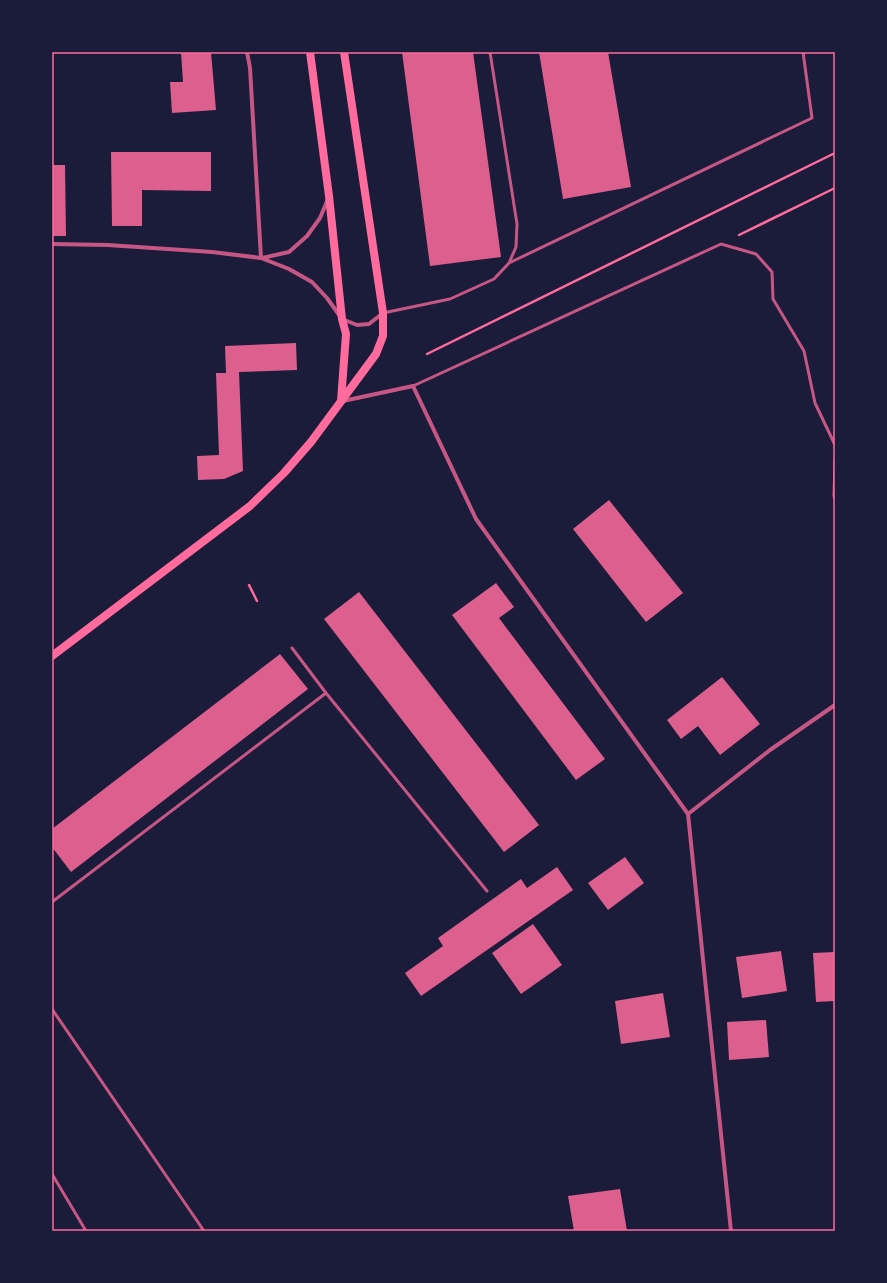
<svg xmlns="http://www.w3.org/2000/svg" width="887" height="1283" viewBox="0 0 887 1283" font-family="'Work Sans',sans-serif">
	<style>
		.building { fill: #dd5f8e }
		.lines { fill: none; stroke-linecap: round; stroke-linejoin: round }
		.path { stroke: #ff6b9d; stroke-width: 2.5 }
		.service { stroke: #c65784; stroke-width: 3 }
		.minor { stroke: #c65784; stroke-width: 4 }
		.secondary { stroke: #ff6b9d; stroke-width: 8 }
		.neatline { fill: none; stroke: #ff6b9d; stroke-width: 1.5 }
	</style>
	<rect width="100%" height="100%" fill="#1b1b3a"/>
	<path class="building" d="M 181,52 L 211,52 L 216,110 L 172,113 L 170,82 L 183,82 Z
		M 402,52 L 473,52 L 501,257 L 430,266 Z
		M 539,52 L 608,52 L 631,187 L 563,199 Z
		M 111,152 L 211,152 L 211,191 L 142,190 L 142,226 L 112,226 Z
		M 52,165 L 65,165 L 66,236 L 52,236 Z
		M 296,343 L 297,370 L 239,372 L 243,471 L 224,479 L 198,480 L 197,456 L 219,455 L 216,373 L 226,373 L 225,346 Z
		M 609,500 L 683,593 L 646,622 L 573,529 Z
		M 496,583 L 514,607 L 499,618 L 605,759 L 576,780 L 452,615 Z
		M 359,592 L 539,825 L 504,852 L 324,619 Z
		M 280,654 L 308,689 L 71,872 L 52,847 L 52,829 Z
		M 722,677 L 760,724 L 720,755 L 698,726 L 681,739 L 667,720 Z
		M 625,857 L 644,883 L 608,910 L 588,883 Z
		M 557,867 L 573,890 L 421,996 L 405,973 L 443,946 L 438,938 L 521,879 L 527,888 Z
		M 533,924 L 562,965 L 521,994 L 492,953 Z
		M 781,951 L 787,991 L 742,998 L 736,957 Z
		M 835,952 L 835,1001 L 816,1002 L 813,953 Z
		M 663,993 L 670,1037 L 621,1044 L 615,1001 Z
		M 766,1020 L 769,1057 L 729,1060 L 727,1022 Z
		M 620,1189 L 627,1231 L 574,1231 L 568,1196 Z"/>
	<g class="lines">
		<path class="path" d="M 739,235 L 835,188
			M 427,354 L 835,153
			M 249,585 L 257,601"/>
		<path class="service" d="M 509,263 L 812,118 L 803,52
			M 383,313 L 450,299 L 494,279 L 509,263 L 516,247 L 517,224 L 490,52
			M 413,386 L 721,244 L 756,254 L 772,272 L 773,299 L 804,351 L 815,403 L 835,445
			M 835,460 L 834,496 L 835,499
			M 292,648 L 326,693
			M 52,902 L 326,693 L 487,891
			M 52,1009 L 204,1231
			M 52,1174 L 86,1231"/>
		<path class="minor" d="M 247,52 L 250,68 L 261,258
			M 52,244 L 108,245 L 212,252 L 261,258 L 289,269 L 312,282 L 327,298 L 342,319 L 357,325 L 369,324 L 383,313
			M 262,258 L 289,252 L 307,236 L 320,218 L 328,199
			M 343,401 L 413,386 L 476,519 L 688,814 L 731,1231
			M 688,814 L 770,750 L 835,705"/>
		<path class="secondary" d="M 310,52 L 329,196 L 342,319 L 346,334 L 341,401
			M 52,656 L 250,506 L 284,473 L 311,442 L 376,354 L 383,336 L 383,313 L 344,52"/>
	</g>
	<rect width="887" height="1283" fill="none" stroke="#1b1b3a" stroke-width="106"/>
	<rect x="53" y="53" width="781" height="1177" class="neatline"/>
</svg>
